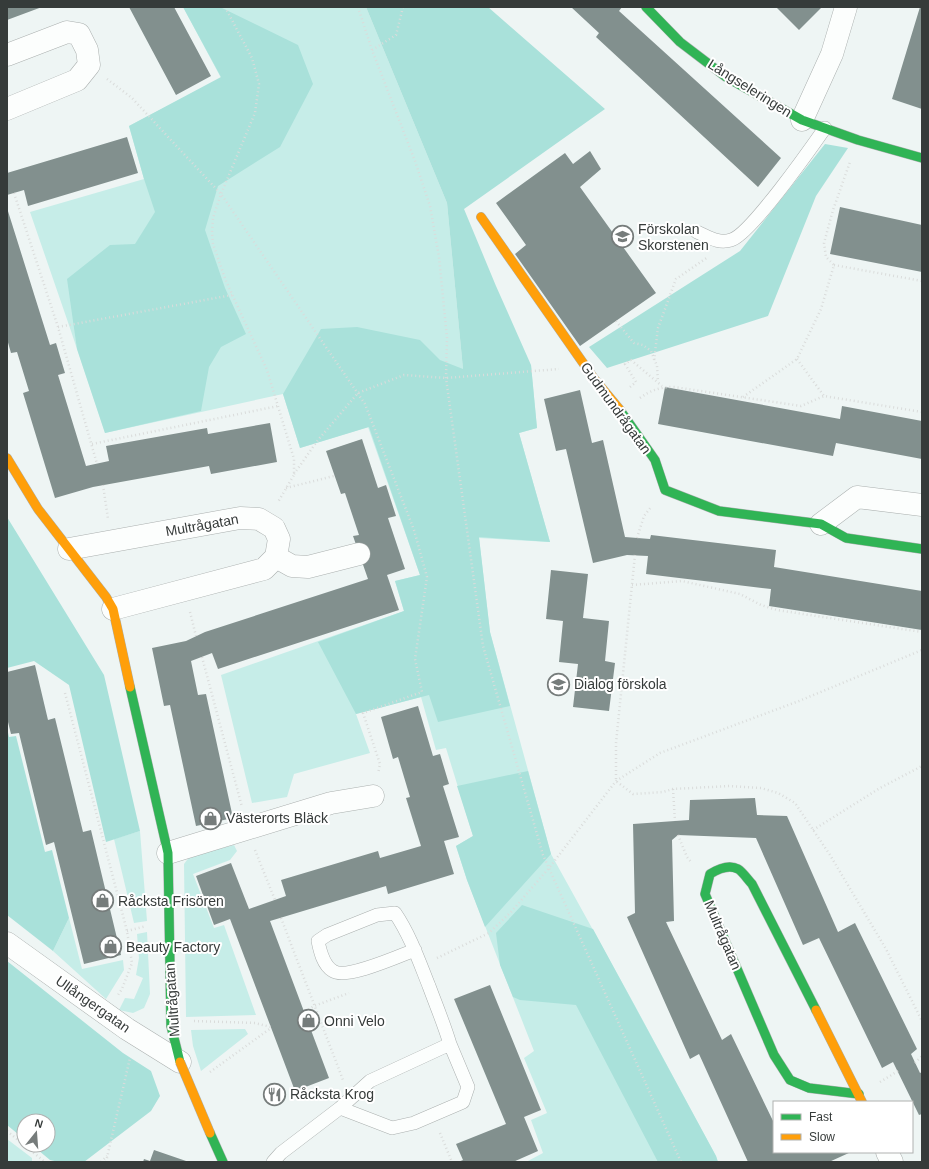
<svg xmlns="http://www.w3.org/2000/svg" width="929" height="1169" viewBox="0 0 929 1169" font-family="Arial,sans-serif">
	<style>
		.green { fill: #c6ede8 }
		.forest { fill: #a9e1da }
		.building { fill: #82908e }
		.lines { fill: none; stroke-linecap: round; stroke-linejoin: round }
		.lane-casing { stroke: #abb0af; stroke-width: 14 }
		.street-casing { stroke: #abb0af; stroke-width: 23 }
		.fast-casing { stroke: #abb0af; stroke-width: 10 }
		.slow-casing { stroke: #abb0af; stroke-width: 10 }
		.path { stroke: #dadcdb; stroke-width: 2.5; stroke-dasharray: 1 3; stroke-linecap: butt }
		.lane { stroke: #fcfefd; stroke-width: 13 }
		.street { stroke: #fcfefd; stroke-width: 22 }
		.fast { stroke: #30b455; stroke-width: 9 }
		.slow { stroke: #ff9f0a; stroke-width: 9 }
		.slow-bridge-casing { stroke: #abb0af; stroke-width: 10; stroke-linecap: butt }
		.slow-bridge { stroke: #ff9f0a; stroke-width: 9 }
		.labels { text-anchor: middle; stroke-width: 4; stroke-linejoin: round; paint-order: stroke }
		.street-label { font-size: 14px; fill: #363b3a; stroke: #fff }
		.poi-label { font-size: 14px; fill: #363b3a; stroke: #fff; text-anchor: start }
	</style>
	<rect width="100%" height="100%" fill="#eef5f4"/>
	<path class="green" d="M 183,7 L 366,7 L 447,203 L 463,369 L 531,365 L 537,428 L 519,433 L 550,542 L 479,538 L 490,632 L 551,854 L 634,1004 L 716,1156 L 718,1162 L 526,1162 L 543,1153 L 531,1120 L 547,1113 L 524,1058 L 534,1051 L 467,880 L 456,846 L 473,836 L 446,748 L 436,750 L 421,697 L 356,714 L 370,753 L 294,774 L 287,797 L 252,803 L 221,675 L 404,611 L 395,581 L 420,575 L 368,427 L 300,448 L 283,394 L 105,433 L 71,331 L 30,212 L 144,179 L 129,126 L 221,78 Z
		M 140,831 L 147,921 L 134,923 L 114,839 Z
		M 234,845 L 237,851 L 230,860 L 193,874 L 214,928 L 224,925 L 256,1015 L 186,1017 L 184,864 L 190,856 Z
		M 69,918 L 82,969 L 123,960 L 124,970 L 106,999 L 53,951 Z
		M 147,932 L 150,994 L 144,1008 L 133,1013 L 119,1010 L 125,998 L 134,999 L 143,978 L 136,975 L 139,958 L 137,934 Z
		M 245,1029 L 248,1034 L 201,1071 L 193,1046 L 191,1030 Z
		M 7,1139 L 32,1158 L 32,1162 L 7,1162 Z"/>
	<path class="forest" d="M 183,7 L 220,7 L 298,45 L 313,84 L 280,147 L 218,186 L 205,230 L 225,288 L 246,334 L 221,347 L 209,367 L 201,411 L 105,433 L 77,349 L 67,279 L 110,245 L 135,244 L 155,212 L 144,179 L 129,126 L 221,77 Z
		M 366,7 L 488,7 L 605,109 L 464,209 L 496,286 L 531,365 L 537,428 L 519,433 L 550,542 L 479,537 L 490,632 L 510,706 L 438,722 L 429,695 L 356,714 L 318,642 L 404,611 L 395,581 L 420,575 L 369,427 L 300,448 L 283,394 L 321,329 L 357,327 L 420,340 L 440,360 L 463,369 L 447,203 Z
		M 825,144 L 848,148 L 816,196 L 768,316 L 607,368 L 589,347 L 740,251 Z
		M 7,517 L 104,675 L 140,831 L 106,842 L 69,685 L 34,661 L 7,668 Z
		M 7,728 L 9,737 L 16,736 L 45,852 L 52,850 L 69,918 L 53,951 L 7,915 Z
		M 528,771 L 551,854 L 485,927 L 467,880 L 456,846 L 473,836 L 457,786 Z
		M 522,905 L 593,929 L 716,1156 L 718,1162 L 658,1162 L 576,1005 L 520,1000 L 513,997 L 500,965 L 496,933 Z
		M 7,961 L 123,1053 L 151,1071 L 160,1096 L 151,1111 L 84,1162 L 59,1162 L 50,1160 L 32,1145 L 48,1145 L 48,1121 L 24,1121 L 24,1139 L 7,1125 Z"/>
	<path class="building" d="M 7,7 L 42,7 L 7,20 Z
		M 129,7 L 174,7 L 211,76 L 176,95 Z
		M 571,7 L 622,7 L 619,11 L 781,158 L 758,187 L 596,37 L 599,33 Z
		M 776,7 L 822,7 L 799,30 Z
		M 920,7 L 922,7 L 922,109 L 892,99 Z
		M 127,137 L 138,173 L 28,206 L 24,190 L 7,195 L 7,173 Z
		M 590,151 L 601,169 L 580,187 L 656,293 L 580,346 L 515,254 L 526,245 L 496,203 L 565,153 L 573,164 Z
		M 840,207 L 922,225 L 922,272 L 830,254 Z
		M 7,208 L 50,345 L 56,343 L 65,373 L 58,375 L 86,466 L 109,461 L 106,446 L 207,428 L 208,434 L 270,423 L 277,462 L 211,474 L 209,466 L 93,487 L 55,498 L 23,393 L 29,391 L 17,352 L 11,353 L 7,339 Z
		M 665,387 L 840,419 L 842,406 L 922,421 L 922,459 L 836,443 L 833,456 L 658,424 Z
		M 580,390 L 592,443 L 603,440 L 625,537 L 650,539 L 651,535 L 776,550 L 774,567 L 922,591 L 922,630 L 769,606 L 771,589 L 646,574 L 648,556 L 627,555 L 593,563 L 566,449 L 556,451 L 544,399 Z
		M 362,439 L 378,488 L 386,485 L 396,516 L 388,518 L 405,569 L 387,575 L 399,610 L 218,669 L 212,653 L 191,661 L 198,695 L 206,694 L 233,818 L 196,826 L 170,705 L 164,706 L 152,648 L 186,641 L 205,632 L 368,579 L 353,536 L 359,535 L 345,493 L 341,494 L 326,451 Z
		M 551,570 L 588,574 L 583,618 L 609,621 L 605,661 L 615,663 L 609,711 L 573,707 L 578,664 L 559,662 L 563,621 L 546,619 Z
		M 35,665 L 48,720 L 55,718 L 83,832 L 91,830 L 121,955 L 84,964 L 54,842 L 46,845 L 19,733 L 11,734 L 7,718 L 7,672 Z
		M 418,706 L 433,756 L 440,754 L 449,784 L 443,786 L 459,837 L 444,841 L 454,874 L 388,894 L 386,886 L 270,921 L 329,1078 L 295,1091 L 230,919 L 214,925 L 196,876 L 231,863 L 249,909 L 286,896 L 281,880 L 378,851 L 380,858 L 421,846 L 406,798 L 410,797 L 398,757 L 393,759 L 381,717 Z
		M 755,798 L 757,815 L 787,816 L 838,932 L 855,923 L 917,1049 L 911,1054 L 920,1073 L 922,1072 L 922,1114 L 919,1115 L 893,1062 L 882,1068 L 819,938 L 803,945 L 756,838 L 678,835 L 672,840 L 674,921 L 666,922 L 722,1040 L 731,1034 L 774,1123 L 774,1152 L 851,1152 L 829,1162 L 748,1162 L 699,1054 L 690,1059 L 627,917 L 635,913 L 633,824 L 689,820 L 690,800 Z
		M 490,985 L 541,1110 L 524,1117 L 538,1151 L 513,1162 L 458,1162 L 463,1160 L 456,1144 L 506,1124 L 454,999 Z
		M 154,1150 L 189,1162 L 143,1162 L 144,1159 L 150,1161 Z"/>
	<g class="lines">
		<defs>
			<path id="lane" d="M 697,232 C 709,237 718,244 731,240 C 750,235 811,148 825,128
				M 340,1108 L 392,1128 L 414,1123 L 463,1102 L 468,1087 L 450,1044
				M 273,1162 L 281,1153 L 340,1108 L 370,1081 L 450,1044 C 444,1024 436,1005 429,986 C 419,961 410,935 395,913 L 377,915 L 327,935 L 318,941 C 320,951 323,965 333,971 C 346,980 399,956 415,950"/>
			<path id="street" d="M 7,55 L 67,32 L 79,34 L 87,50 L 89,65 L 77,80 L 7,109
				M 802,120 L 832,54 L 846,7
				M 821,524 L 857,497 L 922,505
				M 69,549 L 240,518 L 259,519 L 274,528 L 279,539 L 276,557 L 264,569 L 113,609
				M 276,557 L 292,566 L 308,567 L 359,554
				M 168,853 L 331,803 L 373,796
				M 7,943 L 127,1029 L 180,1062
				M 887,1152 L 892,1162"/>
			<path id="fast" d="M 646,7 L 680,42 L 726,77 L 802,120 L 858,140 L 922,158
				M 620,410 L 655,460 L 665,490 L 719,511 L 821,524 L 846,538 L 922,549
				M 130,687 L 168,853 L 171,1026 L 180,1062
				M 816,1010 L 752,884 C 748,880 743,872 738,869 C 729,864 718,869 710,874 L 705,894 L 774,1055 L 790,1080 L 809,1088 L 859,1094
				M 210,1133 L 223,1162"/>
			<path id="slow" d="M 481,217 L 595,380 L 620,410
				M 7,458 L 38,509 L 106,597 L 113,609 L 130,687
				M 816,1010 L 862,1102"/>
		</defs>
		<use href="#lane" class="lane-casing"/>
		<use href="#street" class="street-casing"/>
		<use href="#fast" class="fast-casing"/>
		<use href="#slow" class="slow-casing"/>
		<path class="path" d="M 225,7 L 252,58 L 259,84 L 255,113 L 221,194 L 213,218 L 212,232 L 213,244 L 226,281 L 267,370 L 294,459 L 294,475 L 278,502
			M 358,7 L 372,50 L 415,161 L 430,206 L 439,257 L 447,338 L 446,378 L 483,646 L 543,855 L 681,1162
			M 372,50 L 396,35 L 403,7
			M 107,79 L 132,98 L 221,194 L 365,404 L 414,530 L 427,577 L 415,659 L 422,692 L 363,713 L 380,764 L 378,774
			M 7,171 L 7,173
			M 14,193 L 58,327 L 97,464
			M 834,265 L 922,281
			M 616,321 L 634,343 L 643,345 L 651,351 L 657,366 L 658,382
			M 58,327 L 232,295
			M 797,359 L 824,396
			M 654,360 L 658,328 L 676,279 L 708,257
			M 630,387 L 636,382 L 625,364 L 631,360 L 662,386
			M 743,397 L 797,359 L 821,309 L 834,265 L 826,257 L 824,243 L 833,210 L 850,162
			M 640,398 C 651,390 660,387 674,387 L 801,406 L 824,396 L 922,412
			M 92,444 L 278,406
			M 294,474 L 318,440 L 358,393 L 404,375 L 446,378 L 559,369
			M 103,485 L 108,519
			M 286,488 L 334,476
			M 637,538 L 644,516 L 651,507
			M 635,555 L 616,743 L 616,781 L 633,794 L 663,792 L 673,789 L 730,786 L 761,788 L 778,793 L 795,803 L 830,855 L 886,949 L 922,1021
			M 632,585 L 682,581 L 740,594 L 761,605 L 777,610 L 922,632
			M 190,612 L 196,636
			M 202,657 L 242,807
			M 65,693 L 127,931 L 132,963 L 122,989 L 118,995
			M 673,789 L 675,821
			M 813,830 L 880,788 L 922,766
			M 678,835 L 687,857 L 691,862
			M 255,850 L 275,900
			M 281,918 L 343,1080
			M 127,931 L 146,926
			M 437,958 L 489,933 L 511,912 L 549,868 L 616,781 L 660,753 L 799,701 L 922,650
			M 305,1012 L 314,1006 L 349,993
			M 194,1021 L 255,1023 L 271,1027
			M 915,1063 L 922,1056
			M 210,1072 L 271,1028
			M 880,1082 L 898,1071
			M 7,1131 L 24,1145
			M 440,1133 L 452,1162
			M 24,1145 L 45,1162
			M 101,1162 L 107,1156
			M 106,1162 L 130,1058"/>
		<use href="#lane" class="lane"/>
		<use href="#street" class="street"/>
		<use href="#fast" class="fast"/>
		<use href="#slow" class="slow"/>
		<defs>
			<path id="slow-bridge" d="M 180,1062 L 210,1133"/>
		</defs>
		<use href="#slow-bridge" class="slow-bridge-casing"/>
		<use href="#slow-bridge" class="slow-bridge"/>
	</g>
	<defs>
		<symbol id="school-ring" viewBox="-11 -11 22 22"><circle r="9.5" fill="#fff" stroke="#767c7b" stroke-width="1.5"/><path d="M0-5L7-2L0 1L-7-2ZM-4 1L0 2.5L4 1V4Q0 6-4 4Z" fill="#767c7b"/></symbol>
		<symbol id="shop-ring" viewBox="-11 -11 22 22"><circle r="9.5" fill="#fff" stroke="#767c7b" stroke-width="1.5"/><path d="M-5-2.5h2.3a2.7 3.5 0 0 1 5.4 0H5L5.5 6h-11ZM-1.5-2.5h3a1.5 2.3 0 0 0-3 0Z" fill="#767c7b"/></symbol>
		<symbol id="restaurant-ring" viewBox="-11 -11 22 22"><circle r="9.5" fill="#fff" stroke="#767c7b" stroke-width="1.5"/><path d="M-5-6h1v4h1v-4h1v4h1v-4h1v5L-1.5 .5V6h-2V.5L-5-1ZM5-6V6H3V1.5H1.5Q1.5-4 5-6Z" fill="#767c7b"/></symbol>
	</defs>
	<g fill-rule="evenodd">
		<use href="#school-ring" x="610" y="224" width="25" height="25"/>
		<use href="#school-ring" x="546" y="672" width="25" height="25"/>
		<use href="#shop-ring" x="198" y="806" width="25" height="25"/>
		<use href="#shop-ring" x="90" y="888" width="25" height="25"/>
		<use href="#shop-ring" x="98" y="934" width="25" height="25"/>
		<use href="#shop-ring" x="296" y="1008" width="25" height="25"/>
		<use href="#restaurant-ring" x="262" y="1082" width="25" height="25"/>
	</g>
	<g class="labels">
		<g class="street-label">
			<text transform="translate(750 88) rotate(32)" y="5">Långseleringen</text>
			<text transform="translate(616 408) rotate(54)" y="5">Gudmundrågatan</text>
			<text transform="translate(202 525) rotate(-10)" y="5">Multrågatan</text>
			<text transform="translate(723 935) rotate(67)" y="5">Multrågatan</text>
			<text transform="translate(172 1000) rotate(-94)" y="5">Multrågatan</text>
			<text transform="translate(93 1004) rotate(35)" y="5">Ullångergatan</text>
		</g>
		<g class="poi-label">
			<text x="638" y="234">Förskolan<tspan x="638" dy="16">Skorstenen</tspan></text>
			<text x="574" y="689">Dialog förskola</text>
			<text x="226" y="823">Västerorts Bläck</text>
			<text x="118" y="906">Råcksta Frisören</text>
			<text x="126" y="952">Beauty Factory</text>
			<text x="324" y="1026">Onni Velo</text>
			<text x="290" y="1099">Råcksta Krog</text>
		</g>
	</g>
	<rect width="929" height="1169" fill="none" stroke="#363b3a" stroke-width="16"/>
	<rect x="773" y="1101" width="140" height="52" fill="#ffffff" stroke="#afb1b0"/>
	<rect x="781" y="1114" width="20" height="6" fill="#30b455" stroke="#afb1b0"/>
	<text x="809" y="1121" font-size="12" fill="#363b3a">Fast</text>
	<rect x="781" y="1134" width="20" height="6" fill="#ff9f0a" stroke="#afb1b0"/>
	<text x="809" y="1141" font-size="12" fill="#363b3a">Slow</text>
	<g transform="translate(36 1133) rotate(17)"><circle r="19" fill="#ffffff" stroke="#afb1b0"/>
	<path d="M0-3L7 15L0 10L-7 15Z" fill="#767c7b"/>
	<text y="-6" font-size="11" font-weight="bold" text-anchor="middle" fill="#363b3a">N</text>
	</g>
</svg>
